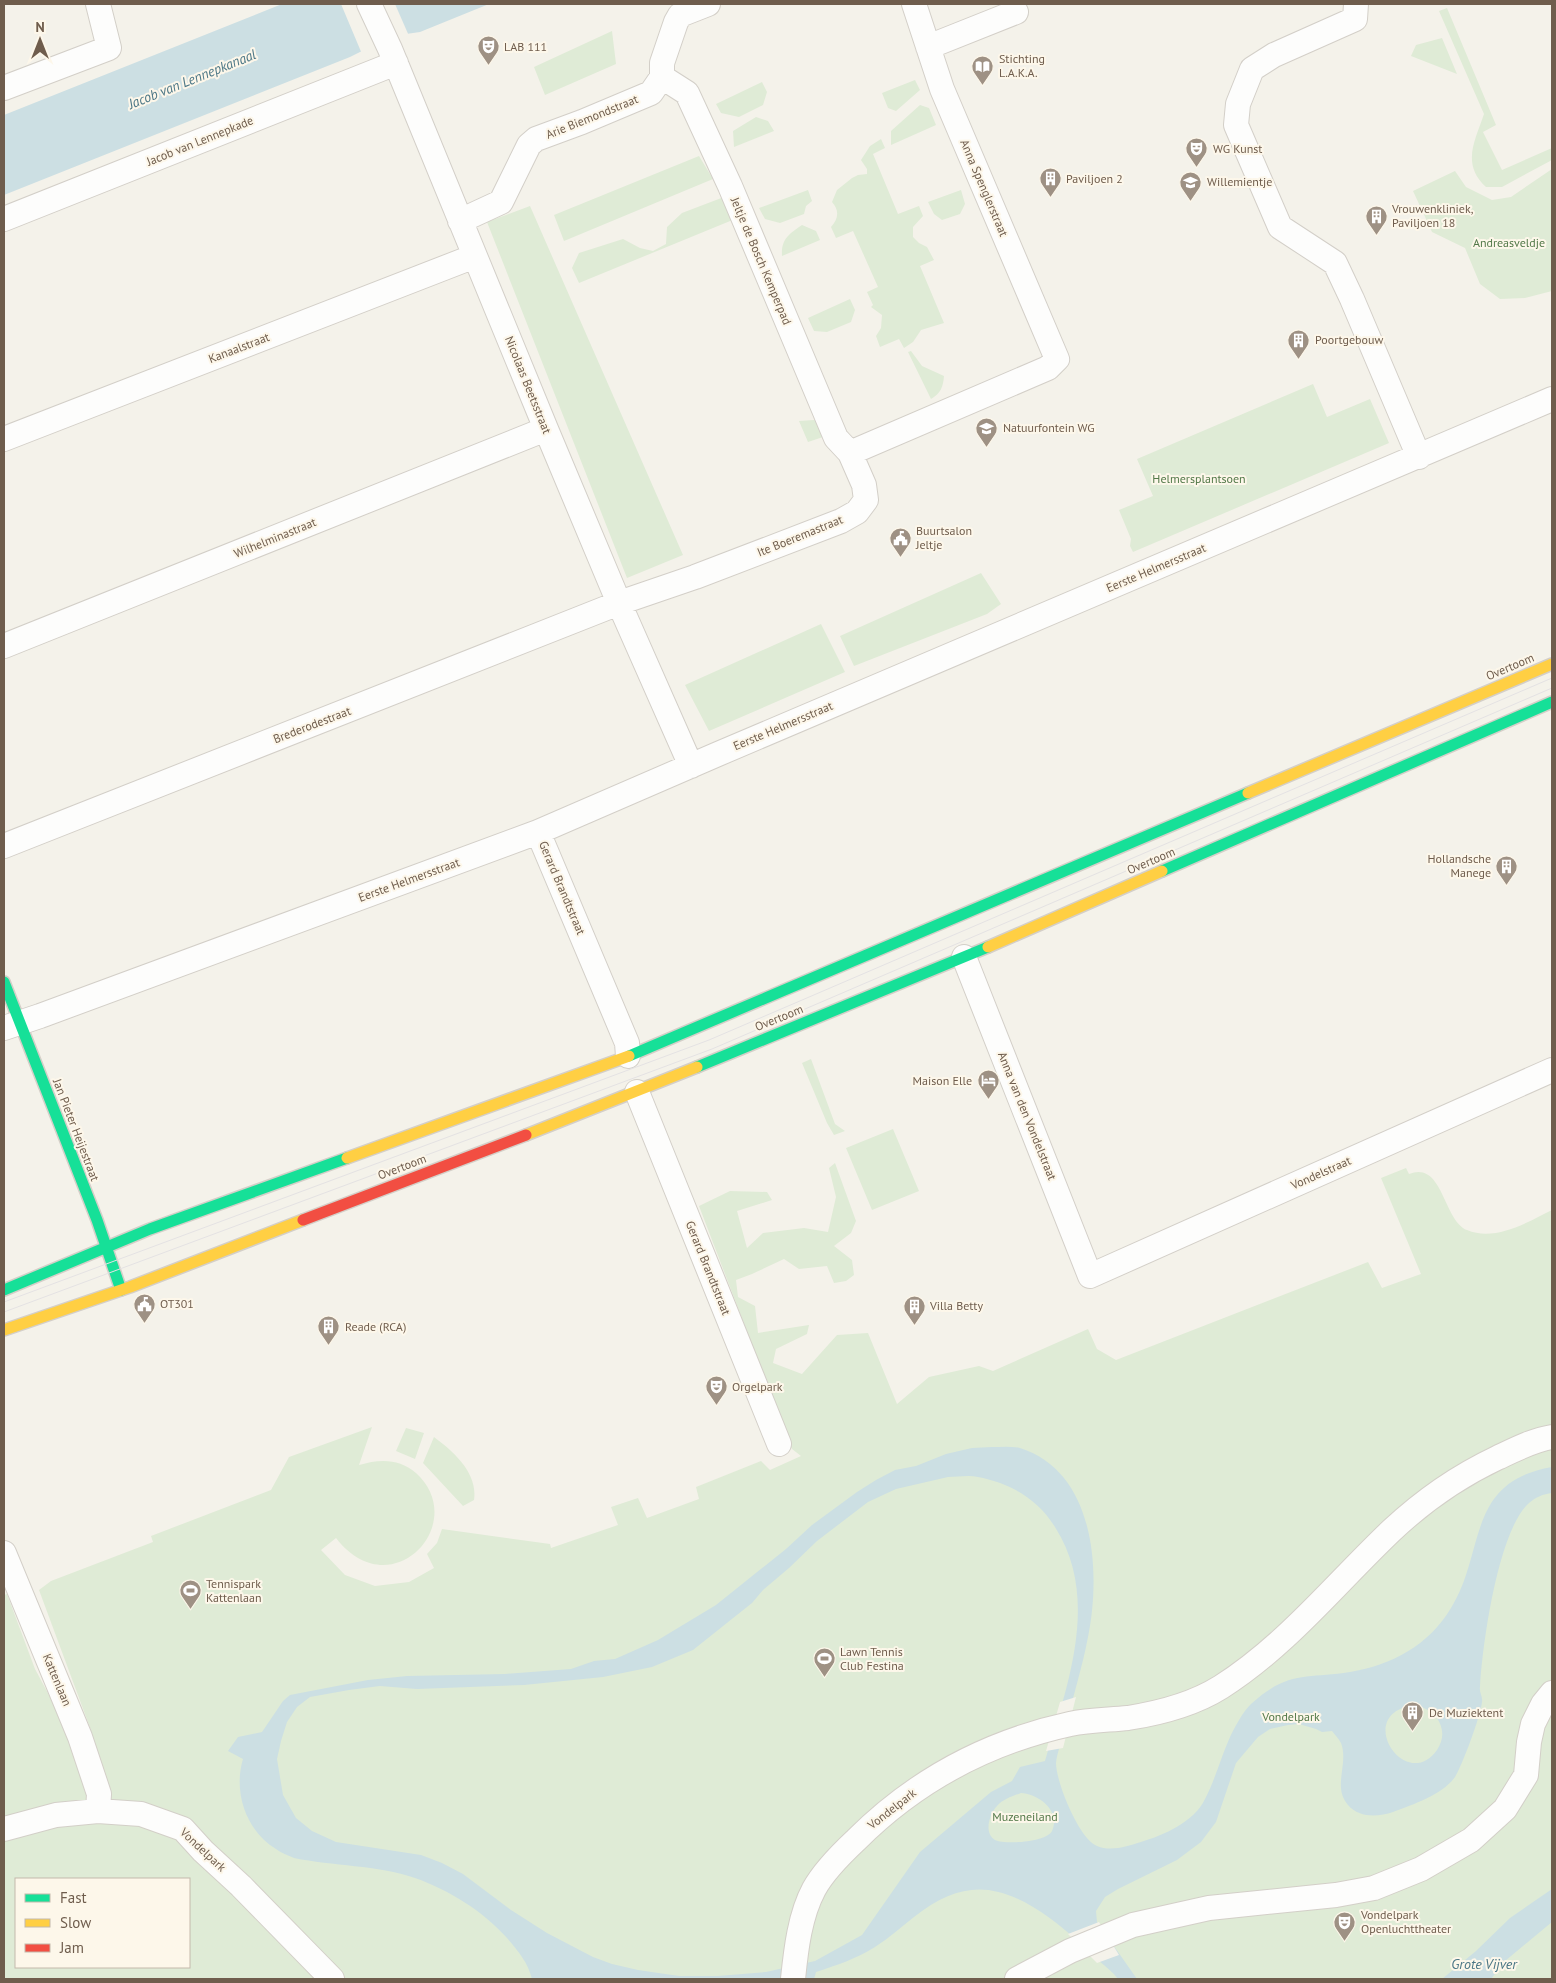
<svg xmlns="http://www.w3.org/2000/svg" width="1556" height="1983" viewBox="0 0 1556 1983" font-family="'PT Sans',sans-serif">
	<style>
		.green { fill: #dfebd6; fill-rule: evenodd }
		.water { fill: #ccdfe3; fill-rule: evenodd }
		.pier { fill: #f4f2ea }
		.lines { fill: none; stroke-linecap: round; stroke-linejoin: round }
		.street-casing { stroke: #d3cfc8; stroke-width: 26 }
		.fast-casing { stroke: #d4cfc8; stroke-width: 14 }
		.slow-casing { stroke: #d4cfc8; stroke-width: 14 }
		.jam-casing { stroke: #d4cfc8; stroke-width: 14 }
		.street { stroke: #fdfdfc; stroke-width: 24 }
		.fast { stroke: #16e098; stroke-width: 11 }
		.slow { stroke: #ffcf43; stroke-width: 11 }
		.jam { stroke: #f24e42; stroke-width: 11 }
		.tram { stroke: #e4e2e3; stroke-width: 1 }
		.labels { text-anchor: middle; stroke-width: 4; stroke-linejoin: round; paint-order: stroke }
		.poi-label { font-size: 12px; fill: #6f5d4d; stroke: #fdf7ea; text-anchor: start }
		.street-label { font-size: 12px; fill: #6f5d4d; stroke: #fdf7ea }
		.park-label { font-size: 12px; fill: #537949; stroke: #fdf7ea }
		.water-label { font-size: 14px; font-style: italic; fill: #4c7786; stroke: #fdf7ea }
	</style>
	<rect width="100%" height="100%" fill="#f4f2ea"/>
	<path class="green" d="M 1447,8 L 1496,125 L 1483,132 L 1502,170 L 1552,148 L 1552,160 L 1502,187 L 1486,187 C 1461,164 1475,141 1484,114 L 1439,11 Z
		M 612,31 L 616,64 L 545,95 L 534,67 Z
		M 1442,38 L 1457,74 L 1411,56 L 1416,45 Z
		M 915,80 L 920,90 L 896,111 L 888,108 L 882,93 Z
		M 762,82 L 767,92 L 763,105 L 739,117 L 721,113 L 716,104 Z
		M 920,105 L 929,108 L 936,125 L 891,145 L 891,131 Z
		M 756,117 L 768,121 L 774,131 L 734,147 L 733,131 Z
		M 881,139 L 885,148 L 873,154 L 898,214 L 919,206 L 923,216 L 913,227 L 913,237 L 919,243 L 927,247 L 934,260 L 920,266 L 944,323 L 921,330 L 913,342 L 904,348 L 899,339 L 880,347 L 876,336 L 881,328 L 882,315 L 871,307 L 873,305 L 867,292 L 878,287 L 853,231 L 836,238 L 831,227 C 838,219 840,211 832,202 L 837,190 L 852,178 L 858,175 L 867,174 L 867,169 L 861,160 L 870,146 Z
		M 699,156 L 713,179 L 564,241 L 554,215 Z
		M 1552,169 L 1552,291 L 1525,298 L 1500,299 L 1480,284 L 1465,248 L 1432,232 L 1413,191 L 1455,171 L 1466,187 L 1492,200 L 1511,197 Z
		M 808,190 L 812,201 L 806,206 L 804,214 L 780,223 L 765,219 L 759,208 Z
		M 961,190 L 965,204 L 960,214 L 942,220 L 934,214 L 928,202 Z
		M 724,197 L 735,219 L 579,283 L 572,268 L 579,253 L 623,239 L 640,248 L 653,251 L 666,244 L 667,227 L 682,213 Z
		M 530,206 L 683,555 L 627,578 L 487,222 Z
		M 802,225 L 816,231 L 820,240 L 782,256 C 781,239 789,234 802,225 Z
		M 850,299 L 855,310 L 851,322 L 827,332 L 814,331 L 808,318 Z
		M 911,351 L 922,366 L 944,376 C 943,387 941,393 931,399 L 908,352 Z
		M 1313,384 L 1327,417 L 1370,399 L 1389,443 L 1133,552 L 1130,546 L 1131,539 L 1119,510 L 1153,496 L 1137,459 Z
		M 814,420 L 822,423 L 829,435 L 808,442 L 799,421 Z
		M 981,573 L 1001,604 L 987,614 L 854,666 L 840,636 Z
		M 821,624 L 845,672 L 709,731 L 685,685 Z
		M 811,1059 L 835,1124 L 845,1131 L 834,1135 L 827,1123 L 802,1063 Z
		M 893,1129 L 919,1191 L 872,1210 L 846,1148 Z
		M 835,1163 L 856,1221 L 851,1233 L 834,1246 L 852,1260 L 854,1275 L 846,1281 L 834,1283 L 827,1266 L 799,1269 L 784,1259 L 752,1274 L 736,1280 L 738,1297 L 755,1306 L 758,1333 L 809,1325 L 807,1334 L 776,1349 L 773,1363 L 802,1374 L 837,1335 L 868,1333 L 897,1404 L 929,1377 L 979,1366 L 993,1371 L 1088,1329 L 1097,1349 L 1116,1360 L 1368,1262 L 1382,1288 L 1421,1274 L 1381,1178 L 1406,1168 L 1409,1174 C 1443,1160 1443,1220 1467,1230 C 1495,1242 1528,1222 1552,1210 L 1552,1979 L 4,1979 L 4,1595 L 7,1594 L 35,1669 L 73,1740 L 92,1733 L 39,1590 L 51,1581 L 153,1542 L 151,1536 L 271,1490 L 289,1457 L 372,1427 L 359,1465 C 379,1459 399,1458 416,1473 C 471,1523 391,1609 336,1538 L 321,1550 L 345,1575 L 375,1586 L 409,1582 L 434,1568 L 427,1554 L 437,1543 L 442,1529 L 550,1544 L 551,1548 L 618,1525 L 611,1507 L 638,1498 L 647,1518 L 699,1499 L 696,1487 L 761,1461 L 770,1470 L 801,1456 L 792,1449 L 699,1206 L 730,1191 L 767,1192 L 772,1200 L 737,1211 L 747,1248 L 763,1233 L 804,1228 L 828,1232 L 836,1197 L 829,1168 ZM 16,1879 L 189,1879 L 189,1967 L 16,1967 Z
		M 406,1428 L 424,1433 L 415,1459 L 396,1451 Z
		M 434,1437 C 454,1452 478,1473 474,1500 L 463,1506 L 423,1463 Z"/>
	<path class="water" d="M 282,4 L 489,4 L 420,32 L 406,34 L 360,52 L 350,57 L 4,195 L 4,115 Z
		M 992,1447 C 1001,1447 1011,1446 1020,1448 C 1096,1472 1101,1573 1088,1637 C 1082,1669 1072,1699 1065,1730 C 1062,1740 1057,1753 1056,1763 C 1056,1782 1079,1839 1097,1846 C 1111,1852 1128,1846 1141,1842 C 1164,1835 1194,1822 1205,1799 C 1215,1780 1221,1757 1230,1737 C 1236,1725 1242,1713 1251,1704 C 1288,1670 1307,1679 1350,1672 C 1392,1665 1429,1645 1451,1608 C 1486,1552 1465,1482 1552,1467 L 1552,1493 C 1543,1494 1536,1497 1529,1503 C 1498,1530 1482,1647 1480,1687 C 1479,1692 1483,1697 1482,1702 C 1481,1715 1462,1766 1455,1777 C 1442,1795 1414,1804 1393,1812 C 1378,1817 1359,1818 1348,1805 C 1332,1787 1349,1764 1341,1743 C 1339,1739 1335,1735 1332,1731 L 1322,1732 L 1316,1729 L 1299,1724 L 1288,1725 L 1270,1729 L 1258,1737 L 1236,1763 L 1216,1822 L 1201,1842 L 1177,1860 L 1118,1889 L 1105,1897 L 1096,1911 L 1097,1922 L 1137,1979 L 1118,1979 C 1113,1972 1106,1967 1099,1961 C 1083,1947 1068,1931 1051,1919 C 1001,1883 964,1877 914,1917 C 901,1927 889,1938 875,1947 C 856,1959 837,1965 816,1972 L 814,1979 L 532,1979 C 528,1962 518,1951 507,1938 C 483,1911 449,1890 415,1878 C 378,1865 332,1866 294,1858 C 288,1855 281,1853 276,1849 C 246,1831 233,1792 243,1759 L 228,1751 L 238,1737 L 262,1732 L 283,1701 L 290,1695 L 368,1680 L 407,1676 L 505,1674 L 571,1669 L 594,1661 L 615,1659 L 658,1640 L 716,1605 L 786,1549 L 812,1525 L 857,1492 L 876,1480 L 895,1470 L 916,1466 L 946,1454 L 972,1448 ZM 948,1477 C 958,1477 969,1475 978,1477 C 1010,1483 1038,1499 1055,1527 C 1101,1599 1067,1686 1045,1761 L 1020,1767 L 1012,1781 L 991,1792 L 920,1852 L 862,1935 L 815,1961 L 766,1972 L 718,1976 L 679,1976 L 638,1970 L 612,1964 L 593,1957 L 547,1933 L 511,1910 L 463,1874 L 442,1863 L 421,1855 L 336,1842 L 312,1831 L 296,1818 L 283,1795 L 277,1759 L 281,1741 L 287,1722 L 297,1707 L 310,1697 L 349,1690 L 380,1686 L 417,1689 L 524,1685 L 603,1677 L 652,1667 L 693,1650 L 752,1603 L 763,1590 L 789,1568 L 817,1541 L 868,1502 L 896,1489 ZM 1414,1705 C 1435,1708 1451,1729 1437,1750 C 1406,1794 1352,1714 1414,1705 ZM 1021,1793 C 1038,1794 1061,1810 1052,1831 C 1047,1842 1005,1845 995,1840 C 983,1833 990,1813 997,1806 C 1003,1799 1013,1796 1021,1793 Z
		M 1552,1889 L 1552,1922 L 1505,1961 L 1491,1979 L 1442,1979 L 1476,1951 L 1510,1918 Z"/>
	<path class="pier" d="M 341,4 L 395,4 L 409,36 L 362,54 Z
		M 1076,1697 L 1063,1748 L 1046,1751 L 1060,1702 Z
		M 1099,1922 L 1119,1955 L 1097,1963 L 1068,1934 Z"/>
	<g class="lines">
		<defs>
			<path id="street" d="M 369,4 L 390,49 L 546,429 L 619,603 L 691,766
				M 1356,4 L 1355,19 L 1274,55 L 1252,69 L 1238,104 L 1236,125 L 1280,227 L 1335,263 L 1352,299 L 1419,457
				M 928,47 L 1016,12
				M 4,88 L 109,48 L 98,4
				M 4,219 L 396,63
				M 460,221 L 501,202 L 529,145 L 536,139 L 582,122 L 651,93 L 662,77 L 662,63 L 676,22 L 680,15 L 708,4
				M 4,439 L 475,256
				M 850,453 L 1048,368 L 1057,359 L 942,89 L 914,4
				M 4,646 L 546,429
				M 538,832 L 627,1043 L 628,1056
				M 4,846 L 619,603 L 695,577 L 841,521 L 857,512 L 866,500 L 864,485 L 850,453 L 836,438 L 730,186 L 687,93 L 662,77
				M 964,957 L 1090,1276 L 1552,1070
				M 4,1028 L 40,1016 L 538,832 L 718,754 L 1552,399
				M 637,1092 L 779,1444
				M 4,1553 L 80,1737 L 99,1794 L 98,1811
				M 4,1829 L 56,1815 L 98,1811 L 141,1814 L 183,1829 L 203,1851 L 241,1886 L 332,1979
				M 793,1979 C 796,1949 800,1915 814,1889 C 824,1871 841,1854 856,1840 C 915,1781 988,1742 1070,1724 C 1089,1720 1109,1720 1128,1718 C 1160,1713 1194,1704 1221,1687 C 1287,1645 1336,1583 1392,1530 C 1423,1501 1459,1476 1497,1458 C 1514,1450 1533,1440 1552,1437
				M 1017,1979 L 1070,1951 L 1133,1925 L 1209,1908 L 1336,1895 L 1374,1888 L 1421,1869 L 1471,1840 L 1505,1809 L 1526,1775 L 1529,1742 L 1533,1724 L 1543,1704 L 1552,1693"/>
			<path id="fast" d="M 1162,871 L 1552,702
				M 4,982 L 97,1220 L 121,1290
				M 629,1056 L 1248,793
				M 697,1067 L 988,947
				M 4,1290 L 150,1229 L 347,1158"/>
			<path id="slow" d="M 1248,793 L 1552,664
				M 988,947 L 1162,871
				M 526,1135 L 697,1067
				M 347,1158 L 629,1056
				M 4,1330 L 130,1287 L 303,1220"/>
			<path id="jam" d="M 303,1220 L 526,1135"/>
		</defs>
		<use href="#street" class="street-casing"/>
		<use href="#fast" class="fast-casing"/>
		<use href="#slow" class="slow-casing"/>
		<use href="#jam" class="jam-casing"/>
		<use href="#street" class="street"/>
		<use href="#fast" class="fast"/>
		<use href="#slow" class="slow"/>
		<use href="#jam" class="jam"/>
		<path class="tram" d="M 4,1302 L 709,1040 L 1552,678
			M 4,1312 L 712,1049 L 1552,688"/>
	</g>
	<defs>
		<symbol id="theatre-pin" viewBox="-11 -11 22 30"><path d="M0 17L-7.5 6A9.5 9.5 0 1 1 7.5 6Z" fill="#9e9184" stroke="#fdf7ea"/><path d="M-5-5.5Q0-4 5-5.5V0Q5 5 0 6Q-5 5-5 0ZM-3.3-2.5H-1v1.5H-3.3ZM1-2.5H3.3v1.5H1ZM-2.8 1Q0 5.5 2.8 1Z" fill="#fff"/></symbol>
		<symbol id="library-pin" viewBox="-11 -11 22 30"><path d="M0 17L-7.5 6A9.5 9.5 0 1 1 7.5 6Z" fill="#9e9184" stroke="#fdf7ea"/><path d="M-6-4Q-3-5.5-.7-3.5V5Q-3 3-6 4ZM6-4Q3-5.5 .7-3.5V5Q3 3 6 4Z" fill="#fff"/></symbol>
		<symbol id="building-pin" viewBox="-11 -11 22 30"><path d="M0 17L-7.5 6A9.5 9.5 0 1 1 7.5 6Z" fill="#9e9184" stroke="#fdf7ea"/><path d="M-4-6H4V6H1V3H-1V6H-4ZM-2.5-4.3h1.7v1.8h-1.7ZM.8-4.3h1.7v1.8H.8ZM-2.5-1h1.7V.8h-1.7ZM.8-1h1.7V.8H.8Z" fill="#fff"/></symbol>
		<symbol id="school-pin" viewBox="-11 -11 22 30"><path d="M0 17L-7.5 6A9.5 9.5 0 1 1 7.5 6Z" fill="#9e9184" stroke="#fdf7ea"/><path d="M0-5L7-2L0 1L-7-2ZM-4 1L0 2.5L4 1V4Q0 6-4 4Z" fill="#fff"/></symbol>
		<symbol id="civic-pin" viewBox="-11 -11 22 30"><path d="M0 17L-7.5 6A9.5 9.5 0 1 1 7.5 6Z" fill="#9e9184" stroke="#fdf7ea"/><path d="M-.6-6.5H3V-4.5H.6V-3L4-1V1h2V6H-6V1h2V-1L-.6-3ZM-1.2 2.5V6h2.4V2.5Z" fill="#fff"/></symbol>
		<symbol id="hotel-pin" viewBox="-11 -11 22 30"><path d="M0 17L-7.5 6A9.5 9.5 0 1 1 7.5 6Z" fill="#9e9184" stroke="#fdf7ea"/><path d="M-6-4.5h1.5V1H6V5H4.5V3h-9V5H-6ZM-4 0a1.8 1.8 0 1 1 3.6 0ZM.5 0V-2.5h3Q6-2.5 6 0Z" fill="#fff"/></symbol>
		<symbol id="stadium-pin" viewBox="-11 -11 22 30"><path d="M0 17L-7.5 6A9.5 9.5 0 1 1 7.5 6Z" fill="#9e9184" stroke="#fdf7ea"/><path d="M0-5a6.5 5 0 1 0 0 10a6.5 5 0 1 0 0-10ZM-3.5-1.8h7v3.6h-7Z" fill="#fff"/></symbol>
	</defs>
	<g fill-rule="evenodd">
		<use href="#theatre-pin" x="476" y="34" width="25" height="34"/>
		<use href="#library-pin" x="970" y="54" width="25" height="34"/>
		<use href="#theatre-pin" x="1184" y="136" width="25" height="34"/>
		<use href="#building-pin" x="1038" y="166" width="25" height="34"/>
		<use href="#school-pin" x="1178" y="170" width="25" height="34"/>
		<use href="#building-pin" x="1364" y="204" width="25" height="34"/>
		<use href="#building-pin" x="1286" y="328" width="25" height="34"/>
		<use href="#school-pin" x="974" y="416" width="25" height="34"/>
		<use href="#civic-pin" x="888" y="526" width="25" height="34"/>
		<use href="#building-pin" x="1494" y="854" width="25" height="34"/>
		<use href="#hotel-pin" x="976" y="1068" width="25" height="34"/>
		<use href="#civic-pin" x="132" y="1292" width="25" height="34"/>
		<use href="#building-pin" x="902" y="1294" width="25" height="34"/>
		<use href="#building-pin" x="316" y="1314" width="25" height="34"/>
		<use href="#theatre-pin" x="704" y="1374" width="25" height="34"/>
		<use href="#stadium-pin" x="178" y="1578" width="25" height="34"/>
		<use href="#stadium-pin" x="812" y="1646" width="25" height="34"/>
		<use href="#building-pin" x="1400" y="1700" width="25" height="34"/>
		<use href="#theatre-pin" x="1332" y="1910" width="25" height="34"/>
	</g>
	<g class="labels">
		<g class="poi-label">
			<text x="504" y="51">LAB 111</text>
			<text x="999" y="63">Stichting<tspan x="999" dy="14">L.A.K.A.</tspan></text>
			<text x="1213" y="153">WG Kunst</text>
			<text x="1066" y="183">Paviljoen 2</text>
			<text x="1207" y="186">Willemientje</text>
			<text x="1392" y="213">Vrouwenkliniek,<tspan x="1392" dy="14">Paviljoen 18</tspan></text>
			<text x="1315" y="344">Poortgebouw</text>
			<text x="1003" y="432">Natuurfontein WG</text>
			<text x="916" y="535">Buurtsalon<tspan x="916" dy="14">Jeltje</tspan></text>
			<text x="1491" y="863" text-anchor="end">Hollandsche<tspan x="1491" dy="14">Manege</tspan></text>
			<text x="972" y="1085" text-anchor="end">Maison Elle</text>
			<text x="160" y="1308">OT301</text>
			<text x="930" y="1310">Villa Betty</text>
			<text x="345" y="1331">Reade (RCA)</text>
			<text x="732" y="1391">Orgelpark</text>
			<text x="206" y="1588">Tennispark<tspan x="206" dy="14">Kattenlaan</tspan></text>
			<text x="840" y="1656">Lawn Tennis<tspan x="840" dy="14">Club Festina</tspan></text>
			<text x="1429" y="1717">De Muziektent</text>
			<text x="1361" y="1919">Vondelpark<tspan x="1361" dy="14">Openluchttheater</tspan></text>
		</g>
		<g class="street-label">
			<text transform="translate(592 117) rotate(-22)" y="4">Arie Biemondstraat</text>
			<text transform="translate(200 141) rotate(-22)" y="4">Jacob van Lennepkade</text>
			<text transform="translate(984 188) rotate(67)" y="4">Anna Spenglerstraat</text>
			<text transform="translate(761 261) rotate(67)" y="4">Jeltje de Bosch Kemperpad</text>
			<text transform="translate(239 348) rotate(-21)" y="4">Kanaalstraat</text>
			<text transform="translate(528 385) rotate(68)" y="4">Nicolaas Beetsstraat</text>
			<text transform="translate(800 536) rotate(-22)" y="4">Ite Boeremastraat</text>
			<text transform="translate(275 538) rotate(-22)" y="4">Wilhelminastraat</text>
			<text transform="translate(1156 568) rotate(-23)" y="4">Eerste Helmersstraat</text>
			<text transform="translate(1510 667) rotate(-23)" y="4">Overtoom</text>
			<text transform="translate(312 725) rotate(-21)" y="4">Brederodestraat</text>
			<text transform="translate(783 726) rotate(-23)" y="4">Eerste Helmersstraat</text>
			<text transform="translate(1151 861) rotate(-23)" y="4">Overtoom</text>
			<text transform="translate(409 880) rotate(-20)" y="4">Eerste Helmersstraat</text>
			<text transform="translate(562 888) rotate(67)" y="4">Gerard Brandtstraat</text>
			<text transform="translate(779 1018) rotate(-22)" y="4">Overtoom</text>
			<text transform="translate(1027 1116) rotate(68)" y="4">Anna van den Vondelstraat</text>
			<text transform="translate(76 1130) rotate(69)" y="4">Jan Pieter Heijestraat</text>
			<text transform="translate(402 1167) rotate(-21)" y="4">Overtoom</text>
			<text transform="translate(1321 1173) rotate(-24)" y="4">Vondelstraat</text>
			<text transform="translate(708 1268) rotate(68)" y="4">Gerard Brandtstraat</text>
			<text transform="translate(57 1680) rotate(67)" y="4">Kattenlaan</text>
			<text transform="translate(892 1809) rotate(-38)" y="4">Vondelpark</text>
			<text transform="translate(203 1850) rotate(43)" y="4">Vondelpark</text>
		</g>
		<g class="park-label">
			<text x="1509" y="247">Andreasveldje</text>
			<text x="1199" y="483">Helmersplantsoen</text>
			<text x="1291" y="1721">Vondelpark</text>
			<text x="1025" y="1821">Muzeneiland</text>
		</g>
		<g class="water-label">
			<text transform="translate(192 79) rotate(-22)" y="5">Jacob van Lennepkanaal</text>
			<text x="1484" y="1969">Grote Vijver</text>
		</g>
	</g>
	<rect width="1556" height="1983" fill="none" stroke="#6f5d4d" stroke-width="10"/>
	<rect x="15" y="1878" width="175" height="90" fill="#fdf7ea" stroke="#c4b9ab"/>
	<rect x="25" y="1894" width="25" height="8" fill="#16e098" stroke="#c4b9ab"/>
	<text x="60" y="1903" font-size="15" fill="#6f5d4d">Fast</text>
	<rect x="25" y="1919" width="25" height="8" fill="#ffcf43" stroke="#c4b9ab"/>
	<text x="60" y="1928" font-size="15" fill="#6f5d4d">Slow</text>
	<rect x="25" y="1944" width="25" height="8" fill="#f24e42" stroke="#c4b9ab"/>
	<text x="60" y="1953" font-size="15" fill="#6f5d4d">Jam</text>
	<g transform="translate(40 40)" stroke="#fdf7ea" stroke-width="4" paint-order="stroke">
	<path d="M0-4L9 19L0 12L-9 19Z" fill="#6f5d4d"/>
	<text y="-8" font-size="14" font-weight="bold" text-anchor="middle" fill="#6f5d4d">N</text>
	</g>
</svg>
